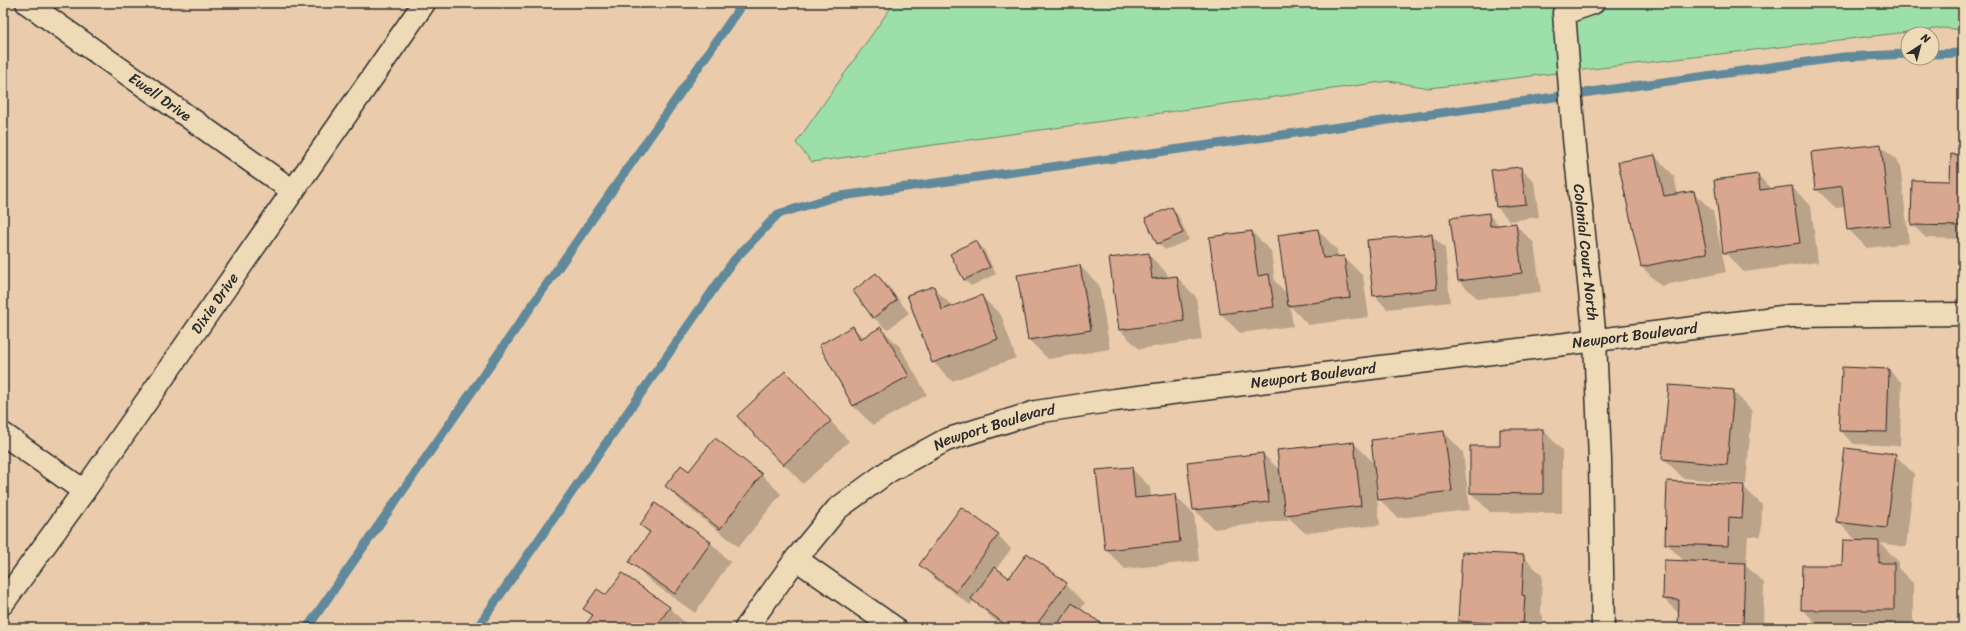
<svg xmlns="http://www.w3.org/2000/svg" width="1966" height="631" viewBox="0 0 1966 631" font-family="Sriracha,sans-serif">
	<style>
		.green { fill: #9ddfa8; stroke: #64856a }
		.shadow { fill: #0003 }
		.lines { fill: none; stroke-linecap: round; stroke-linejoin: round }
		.stream { stroke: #61899b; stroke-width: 9 }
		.building { fill: #d9a78f; stroke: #2b2b2b }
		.minor-casing { stroke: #2b2b2b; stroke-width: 25 }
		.minor { stroke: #efdab8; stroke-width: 22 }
		.labels { text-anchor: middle; stroke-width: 3; stroke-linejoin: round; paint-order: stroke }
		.street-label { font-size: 15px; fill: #2b2b2b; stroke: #efdab8 }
	</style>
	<rect width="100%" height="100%" fill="#eaccac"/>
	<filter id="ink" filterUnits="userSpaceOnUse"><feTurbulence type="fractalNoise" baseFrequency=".025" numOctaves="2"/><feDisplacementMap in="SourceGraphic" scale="8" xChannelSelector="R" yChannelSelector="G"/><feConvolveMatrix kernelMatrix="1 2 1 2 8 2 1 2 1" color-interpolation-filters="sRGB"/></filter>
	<g filter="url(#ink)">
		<path class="green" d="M 894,3 L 1963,3 L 1963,30 L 1942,28 L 1429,88 L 1389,81 L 812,162 L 796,143 Z"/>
		<path class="shadow" d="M 1880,145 L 1900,164 L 1909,243 L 1867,248 L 1848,229 L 1845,207 L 1836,208 L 1816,189 Z
			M 1655,156 L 1674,176 L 1678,195 L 1693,192 L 1713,211 L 1726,272 L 1661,286 L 1642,267 Z
			M 1963,156 L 1963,239 L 1926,238 L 1912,224 L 1951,182 Z
			M 1520,168 L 1534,181 L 1539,217 L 1510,221 L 1497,207 L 1492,171 Z
			M 1758,175 L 1772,190 L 1792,187 L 1811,206 L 1818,262 L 1744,272 L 1724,252 Z
			M 1171,208 L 1178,215 L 1189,240 L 1165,250 L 1158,243 Z
			M 1488,214 L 1500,226 L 1515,224 L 1534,243 L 1541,292 L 1478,299 L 1458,280 Z
			M 1318,230 L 1337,250 L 1338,258 L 1344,257 L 1363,276 L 1369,317 L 1308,325 L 1290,306 L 1293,326 L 1240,333 L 1221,314 L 1252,232 L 1271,251 L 1275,281 L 1287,294 Z
			M 1431,235 L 1445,248 L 1450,302 L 1387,309 L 1374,295 Z
			M 976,242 L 983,248 L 996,274 L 971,286 L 964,280 Z
			M 1148,254 L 1167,273 L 1168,279 L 1177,277 L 1196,297 L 1202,340 L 1139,349 L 1120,330 Z
			M 1080,266 L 1099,285 L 1110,349 L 1048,359 L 1029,340 L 1018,276 Z
			M 876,274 L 890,288 L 909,313 L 887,330 L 873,317 Z
			M 933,287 L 953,307 L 981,296 L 1001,315 L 1016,358 L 952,381 L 933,362 Z
			M 853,327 L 864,338 L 881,328 L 900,347 L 927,395 L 873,425 L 853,406 L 820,345 Z
			M 1889,370 L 1902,383 L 1900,446 L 1854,444 L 1840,431 Z
			M 785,372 L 849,441 L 803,484 L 738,416 Z
			M 1733,391 L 1752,411 L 1746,484 L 1683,478 L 1664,459 Z
			M 1543,430 L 1562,450 L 1562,513 L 1490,512 L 1471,493 L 1471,447 L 1501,447 Z
			M 1444,432 L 1463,452 L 1470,510 L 1398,518 L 1379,499 L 1376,473 L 1374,473 L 1380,525 L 1305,533 L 1287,516 L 1288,520 L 1214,529 L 1194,510 L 1189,463 L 1263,454 L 1281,471 L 1354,443 L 1375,464 Z
			M 716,439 L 762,475 L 781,494 L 739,547 L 685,505 L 666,486 L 689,473 Z
			M 1895,455 L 1914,474 L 1906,547 L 1880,543 L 1898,561 L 1898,568 L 1913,583 L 1913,628 L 1821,628 L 1802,609 L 1843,566 L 1858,542 L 1837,521 Z
			M 1131,468 L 1150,487 L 1151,497 L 1174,495 L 1194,514 L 1199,561 L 1125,569 L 1106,550 Z
			M 1743,486 L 1762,505 L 1761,536 L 1748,536 L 1746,566 L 1764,583 L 1763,628 L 1679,628 L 1680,615 L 1664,599 L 1685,562 L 1666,543 Z
			M 655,504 L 711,543 L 730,562 L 695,613 L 650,581 L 631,562 L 650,534 L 641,525 Z
			M 998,535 L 1011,549 L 996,569 L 1009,579 L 1027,555 L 1066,584 L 1085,603 L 1080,610 L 1106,628 L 1005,628 L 992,618 L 974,600 L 970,605 L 934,578 L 920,564 Z
			M 1523,556 L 1542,575 L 1541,613 L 1543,616 L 1543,628 L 1467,628 L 1459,620 Z
			M 606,596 L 669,607 L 688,626 L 687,628 L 584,628 L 593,617 L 585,609 Z"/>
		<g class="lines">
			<path class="stream" d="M 1932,54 L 1963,53
				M 307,628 L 743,3
				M 477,628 L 734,260 L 778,214 L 834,197 L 1843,57 L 1908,54"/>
		</g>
		<path class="building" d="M 1881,144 L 1890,225 L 1847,230 L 1842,186 L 1815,190 L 1811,152 Z
			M 1951,154 L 1963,155 L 1963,226 L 1911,225 L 1912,180 L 1950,181 Z
			M 1655,155 L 1664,196 L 1694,191 L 1707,253 L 1641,267 L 1618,162 Z
			M 1521,167 L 1526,204 L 1496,207 L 1491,170 Z
			M 1758,174 L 1760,190 L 1792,186 L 1800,243 L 1723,253 L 1714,180 Z
			M 1172,207 L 1183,233 L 1157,244 L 1145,218 Z
			M 1489,213 L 1490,226 L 1516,223 L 1522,273 L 1458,281 L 1450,218 Z
			M 1318,229 L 1323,258 L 1344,256 L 1350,298 L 1288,306 L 1278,235 Z
			M 1252,231 L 1258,276 L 1269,274 L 1274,307 L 1220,314 L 1209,237 Z
			M 1432,234 L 1437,289 L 1373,296 L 1367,240 Z
			M 976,240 L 990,267 L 964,280 L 950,254 Z
			M 1149,253 L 1152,279 L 1177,276 L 1184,321 L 1119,330 L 1109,258 Z
			M 1080,265 L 1091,330 L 1028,340 L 1017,275 Z
			M 876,273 L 897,300 L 873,318 L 853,291 Z
			M 934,286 L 942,310 L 982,295 L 998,339 L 932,363 L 907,295 Z
			M 853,326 L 860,339 L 881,327 L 909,376 L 853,406 L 819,345 Z
			M 1842,367 L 1889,369 L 1887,432 L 1839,431 Z
			M 785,371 L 831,421 L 783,465 L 737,416 Z
			M 1669,385 L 1734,390 L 1727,465 L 1662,459 Z
			M 1500,429 L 1543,429 L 1543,494 L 1470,493 L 1470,446 L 1500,446 Z
			M 1444,431 L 1452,491 L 1378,500 L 1371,440 Z
			M 715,438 L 762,474 L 720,529 L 665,486 L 681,465 L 689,471 Z
			M 1354,442 L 1361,506 L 1285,515 L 1277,450 Z
			M 1845,448 L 1896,454 L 1887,528 L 1836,522 Z
			M 1263,453 L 1269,502 L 1193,510 L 1187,462 Z
			M 1132,467 L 1135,498 L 1175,494 L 1180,542 L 1105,550 L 1096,470 Z
			M 1667,481 L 1744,485 L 1742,518 L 1729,517 L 1728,546 L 1665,544 Z
			M 655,503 L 711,542 L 675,594 L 629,562 L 650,532 L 640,525 Z
			M 961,507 L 999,534 L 956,592 L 919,565 Z
			M 1843,540 L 1879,541 L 1879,563 L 1894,563 L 1894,610 L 1801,610 L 1802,565 L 1842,565 Z
			M 1462,552 L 1524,555 L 1522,595 L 1525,596 L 1523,625 L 1458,621 Z
			M 1027,553 L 1067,583 L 1034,628 L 1010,628 L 971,599 L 995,567 L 1009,578 Z
			M 1664,560 L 1745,563 L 1743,628 L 1678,628 L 1679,600 L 1663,599 Z
			M 622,573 L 670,607 L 655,628 L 583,628 L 593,615 L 583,609 L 597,589 L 606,595 Z
			M 1072,603 L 1108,628 L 1055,628 Z"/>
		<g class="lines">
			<defs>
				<g id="minor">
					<path id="s1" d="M 27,3 L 293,191"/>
					<path id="s2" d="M 1593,3 L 1564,13 L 1574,138 L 1595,340 L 1600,460 L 1603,628"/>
					<path d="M 3,434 L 84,491"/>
					<path d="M 796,559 L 895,628"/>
					<path id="s3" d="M 3,603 L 84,491 L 424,3"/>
					<path id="s4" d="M 746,628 L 796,559 L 837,509 L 889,471 L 946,440 L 1036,412 L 1115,400 L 1790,316 L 1963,314"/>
				</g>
			</defs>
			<use href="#minor" class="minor-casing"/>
			<use href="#minor" class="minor"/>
		</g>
	</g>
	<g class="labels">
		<g class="street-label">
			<text dy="5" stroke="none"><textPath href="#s1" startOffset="163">Ewell Drive</textPath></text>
			<text dy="5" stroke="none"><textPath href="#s2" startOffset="271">Colonial Court North</textPath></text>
			<text dy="5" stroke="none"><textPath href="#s3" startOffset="367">Dixie Drive</textPath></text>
			<text dy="5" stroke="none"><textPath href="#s4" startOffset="977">Newport Boulevard</textPath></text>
			<text dy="5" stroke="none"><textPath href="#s4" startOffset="653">Newport Boulevard</textPath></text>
			<text dy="5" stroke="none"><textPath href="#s4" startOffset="329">Newport Boulevard</textPath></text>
		</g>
	</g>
	<rect width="1966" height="631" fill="none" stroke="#efdab8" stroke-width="16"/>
	<rect x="8" y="8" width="1950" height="615" fill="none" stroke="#2b2b2b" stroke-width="1.5" filter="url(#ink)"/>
	<g transform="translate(1920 46) rotate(36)"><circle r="19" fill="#efdab8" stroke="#a19480"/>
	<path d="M0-3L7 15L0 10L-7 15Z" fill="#2b2b2b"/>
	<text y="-6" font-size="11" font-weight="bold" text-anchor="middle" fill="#2b2b2b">N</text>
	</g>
</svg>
